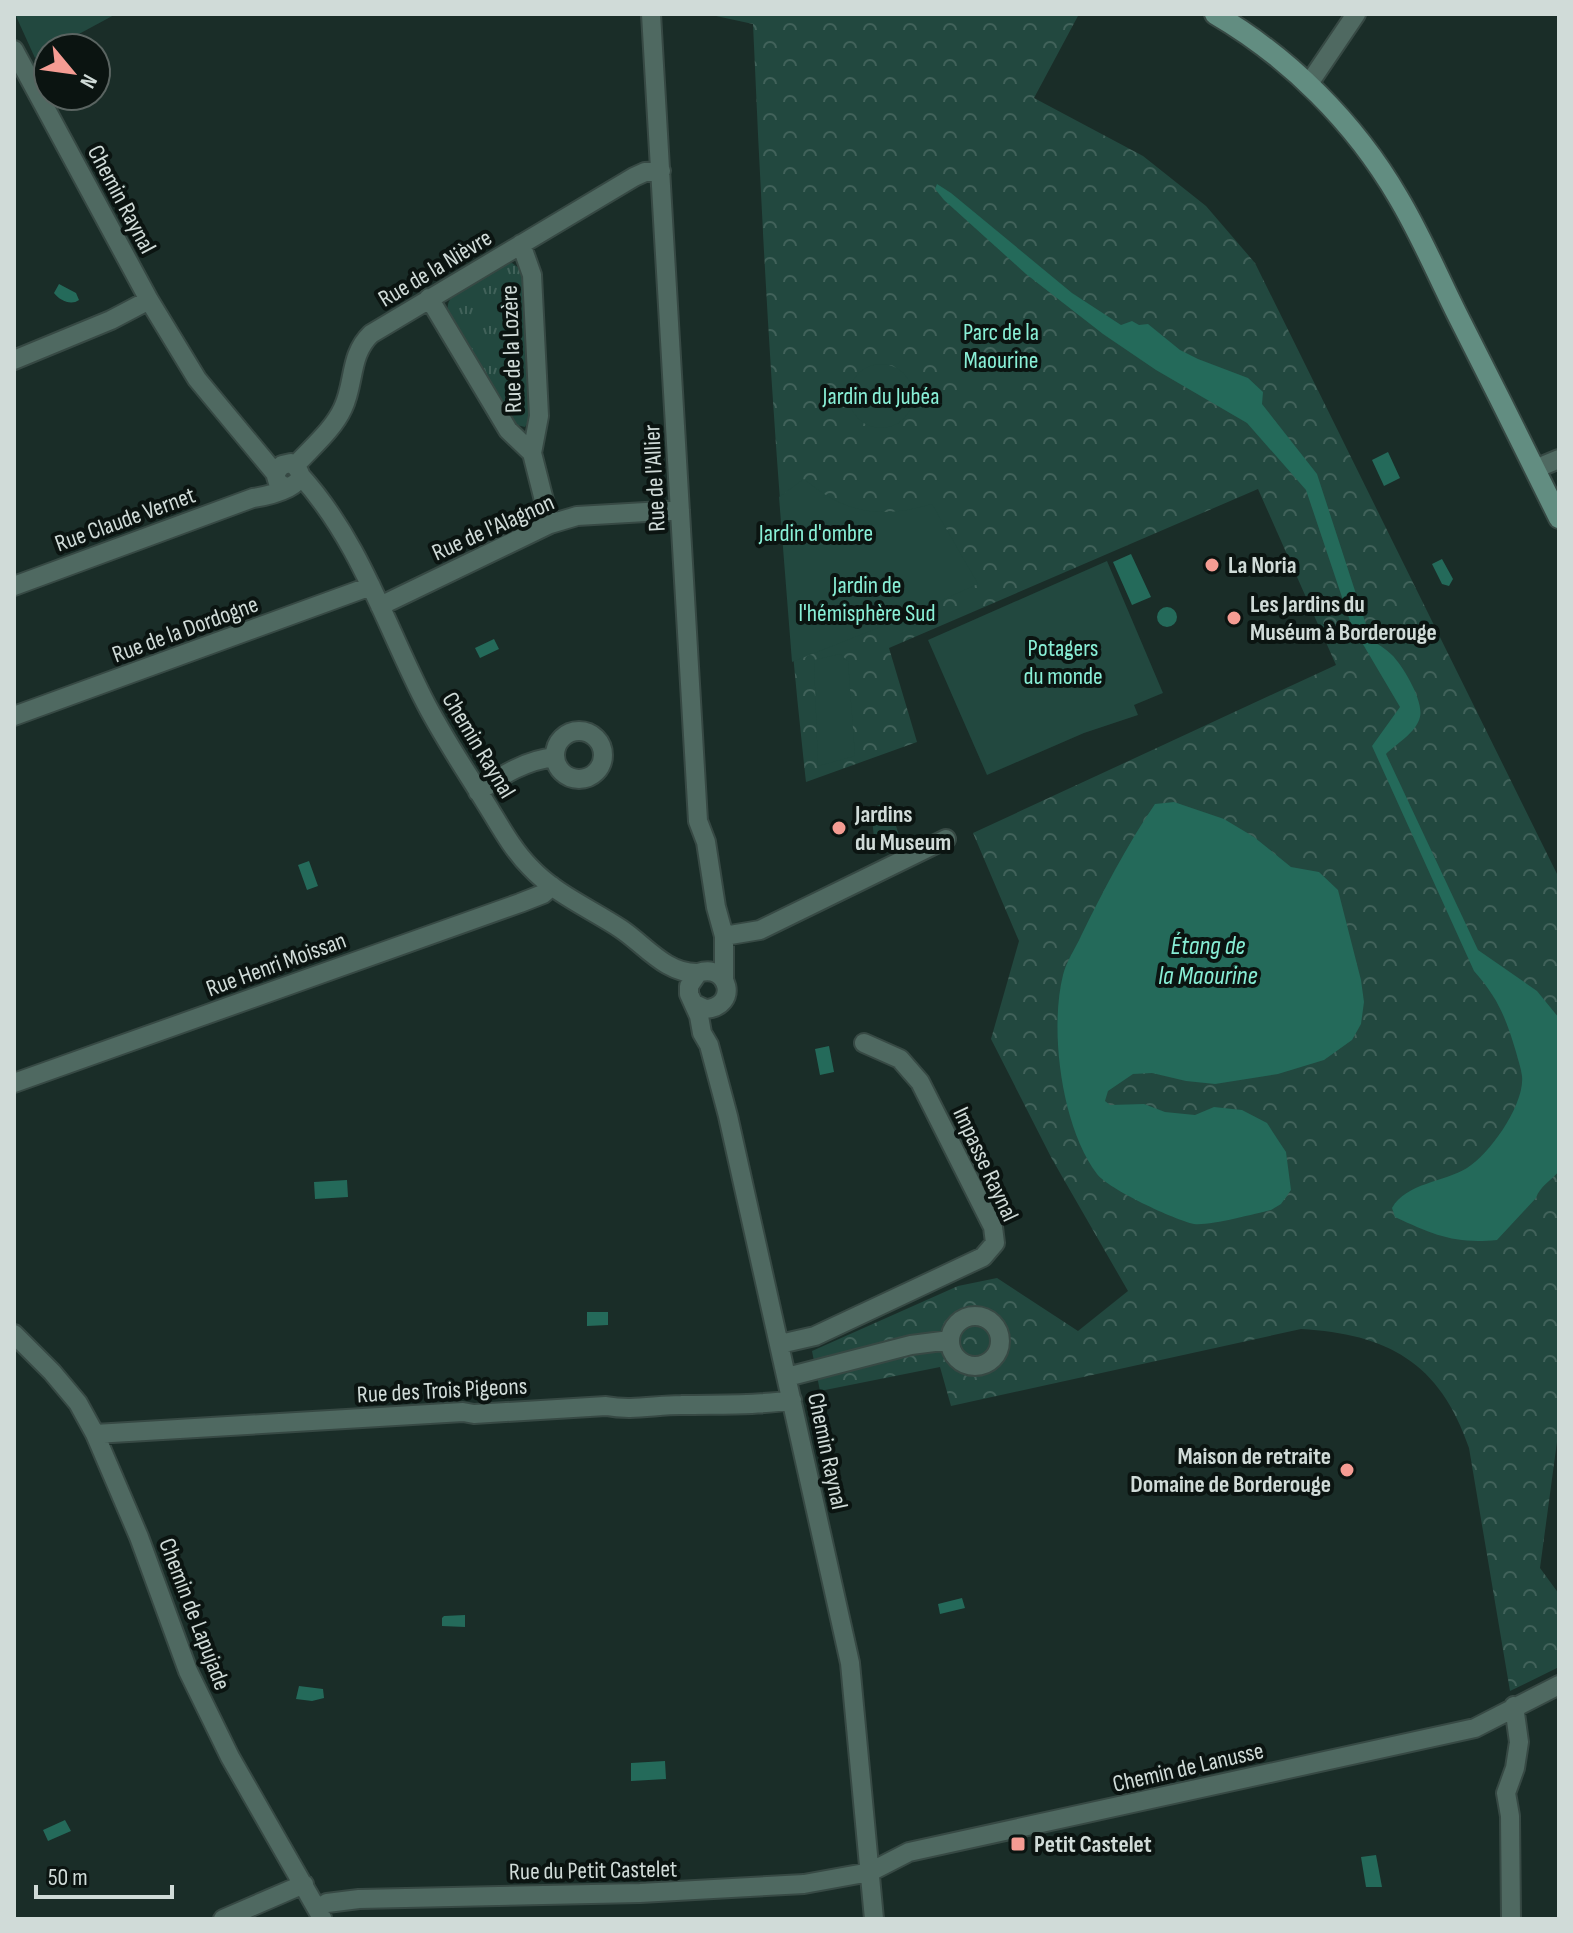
<svg xmlns="http://www.w3.org/2000/svg" width="1573" height="1933" viewBox="0 0 1573 1933" font-family="'Sofia Sans Condensed',sans-serif">
	<style>
		.grass { fill: url(#grass-tufts) }
		.park { fill: url(#park-crowns) }
		.garden { fill: #22483f }
		.water { fill: #246a5a }
		.lines { fill: none; stroke-linecap: round; stroke-linejoin: round }
		.street-casing { stroke: #374944; stroke-width: 22 }
		.secondary-casing { stroke: #374944; stroke-width: 24 }
		.street { stroke: #4f6961; stroke-width: 18 }
		.secondary { stroke: #628d81; stroke-width: 20 }
		.poi-dot { fill: #f59c93; stroke: #0b1411; stroke-width: 3 }
		.labels { text-anchor: middle; stroke-width: 8; stroke-linejoin: round; paint-order: stroke }
		.street-label { font-size: 24px; fill: #d0dbd8; stroke: #0b1411 }
		.park-label { font-size: 24px; fill: #89f0d7; stroke: #0b1411 }
		.poi-label { font-size: 24px; font-weight: bold; fill: #d0dbd8; stroke: #0b1411; text-anchor: start }
		.water-label { font-size: 26px; font-style: italic; fill: #87eed5; stroke: #0b1411 }
	</style>
	<defs>
		<pattern id="grass-tufts" width="24" height="20" patternUnits="userSpaceOnUse" patternTransform="scale(2)"><rect width="24" height="20" fill="#22483f"/><path d="M3 7l-1-3M5 7V3M7 7l1-3M15 17l-1-3M17 17v-4M19 17l1-3" fill="none" stroke="#41625a"/></pattern>
		<pattern id="park-crowns" width="20" height="18" patternUnits="userSpaceOnUse" patternTransform="scale(2)"><rect width="20" height="18" fill="#22483f"/><path d="M2 6a3 3 0 1 1 6 0M12 15a3 3 0 1 1 6 0" fill="none" stroke="#41625a"/></pattern>
	</defs>
	<rect width="100%" height="100%" fill="#1a2d28"/>
	<path class="grass" d="M 512,263 L 523,271 L 532,415 L 525,427 L 513,424 L 448,316 C 447,306 447,301 455,294 L 502,264 Z"/>
	<path class="park" d="M 707,14 L 1079,14 L 1034,98 L 1143,156 L 1206,206 L 1255,263 L 1559,878 L 1559,1427 L 1540,1568 L 1559,1594 L 1559,1667 L 1510,1691 L 1469,1448 C 1440,1362 1387,1334 1301,1329 L 951,1406 L 940,1367 L 820,1391 L 812,1351 L 958,1286 L 997,1278 L 1078,1331 L 1128,1291 L 1052,1159 L 991,1039 L 1019,941 L 973,833 L 1336,665 L 1258,489 L 889,648 L 917,742 L 806,782 C 778,530 764,277 753,24 Z
		M 888,802 L 899,835 L 875,848 L 871,808 Z"/>
	<path class="garden" d="M 15,14 L 116,14 L 53,48 L 48,48 L 48,51 L 35,58 Z
		M849 396a32 32 0 1 1 64 0a32 32 0 1 1-64 0Z
		M 804,479 C 845,514 881,519 932,504 L 978,584 L 898,620 L 792,662 L 779,497 Z
		M 1107,561 L 1163,693 L 1134,705 L 1138,715 L 1084,733 L 987,775 L 928,640 Z
		M 840,654 L 848,661 L 855,756 L 818,766 L 814,660 Z"/>
	<path class="water" d="M 937,184 L 951,193 L 1072,293 L 1121,325 L 1132,321 L 1139,325 L 1148,324 L 1180,350 L 1198,359 L 1248,378 L 1263,392 L 1262,404 L 1317,474 L 1371,640 C 1378,644 1386,649 1392,655 C 1403,666 1424,701 1420,717 C 1416,733 1396,744 1386,754 L 1478,950 L 1537,991 L 1559,1018 L 1559,1171 C 1551,1181 1540,1186 1536,1198 L 1497,1240 C 1454,1244 1434,1235 1395,1217 L 1392,1208 C 1406,1183 1444,1182 1467,1168 C 1490,1154 1525,1104 1522,1076 C 1521,1068 1518,1060 1516,1052 C 1506,1018 1498,998 1474,971 L 1372,746 L 1400,707 L 1351,624 L 1306,490 L 1247,423 L 1156,370 L 1103,334 L 1026,274 L 944,200 L 935,189 Z
		M 59,284 L 76,293 L 79,300 C 71,306 59,300 54,293 Z
		M 1388,452 L 1400,478 L 1384,486 L 1372,460 Z
		M 1131,554 L 1151,597 L 1132,605 L 1113,562 Z
		M 1442,559 L 1453,579 L 1449,586 L 1442,584 L 1432,564 Z
		M1157 617a10 10 0 1 1 20 0a10 10 0 1 1-20 0Z
		M 494,639 L 499,649 L 480,658 L 475,648 Z
		M 1174,802 L 1224,819 L 1254,837 L 1291,867 L 1319,872 L 1338,890 L 1361,980 L 1364,1002 L 1361,1024 L 1352,1040 L 1324,1060 L 1278,1074 L 1215,1084 L 1186,1081 L 1152,1073 L 1133,1074 L 1108,1091 L 1105,1101 L 1110,1105 L 1144,1104 L 1165,1112 L 1195,1115 L 1214,1107 L 1242,1110 L 1267,1123 L 1278,1140 L 1286,1152 L 1291,1190 L 1281,1204 L 1271,1210 C 1254,1214 1209,1226 1194,1224 C 1175,1220 1108,1189 1097,1174 C 1062,1128 1049,1031 1063,975 C 1066,962 1075,949 1081,936 C 1103,891 1127,845 1155,804 Z
		M 309,861 L 318,886 L 307,890 L 298,865 Z
		M 829,1046 L 834,1072 L 820,1075 L 815,1049 Z
		M 347,1180 L 348,1197 L 315,1199 L 314,1182 Z
		M 587,1312 L 608,1312 L 608,1325 L 587,1326 Z
		M 962,1598 L 965,1608 L 940,1614 L 938,1604 Z
		M 465,1615 L 465,1627 L 442,1626 L 442,1618 L 444,1616 Z
		M 299,1686 L 323,1689 L 324,1698 L 312,1701 L 296,1699 Z
		M 665,1761 L 666,1779 L 631,1781 L 631,1763 Z
		M 65,1820 L 71,1831 L 48,1841 L 43,1830 Z
		M 1376,1855 L 1382,1887 L 1366,1887 L 1361,1857 Z"/>
	<g class="lines">
		<defs>
			<path id="street" d="M 651,14 L 698,821 L 706,842 L 716,907 L 724,936 L 724,980
				M 14,50 L 149,300 L 197,379 L 275,473
				M 1308,85 L 1356,14
				M 521,244 L 532,275 L 539,416 L 532,453
				M 429,298 L 508,430 L 532,453 L 550,524
				M 14,360 L 111,320 L 149,300
				M 295,466 C 311,448 333,430 343,408 C 355,383 349,355 371,334 L 634,177 L 645,172 L 661,171
				M 1535,469 L 1559,459
				M 300,475 C 359,540 384,621 423,698 C 441,734 464,768 485,802 C 499,824 512,849 530,867 C 555,894 591,909 621,929 C 645,945 666,974 698,973
				M 14,586 L 253,498 C 267,496 321,484 291,463 L 282,465 L 275,473 L 278,483 L 286,487
				M 380,606 L 550,524 L 577,516 L 680,510
				M 14,716 L 371,586
				M555 755a24 24 0 1 1 48 0a24 24 0 1 1-48 0Z
				M 478,792 C 502,775 526,760 555,757
				M 724,936 L 760,930 L 946,839
				M 695,1004 L 705,1009 C 740,1007 729,962 698,973 L 689,986 L 689,994 L 699,1016 L 702,1033 L 709,1045 L 728,1116 L 850,1663 L 874,1919
				M 14,1083 L 520,903 L 543,894 L 552,886
				M950 1341a25 25 0 1 1 50 0a25 25 0 1 1-50 0Z
				M 14,1334 L 52,1372 L 78,1403 L 95,1434 L 139,1537 L 188,1671 L 230,1757 L 322,1918
				M 780,1344 L 815,1336 L 983,1257 L 995,1243 L 993,1227 L 920,1082 L 900,1059 L 864,1043
				M 787,1377 L 911,1345 L 950,1340
				M 95,1434 L 463,1412 L 474,1414 L 606,1406 C 632,1411 655,1405 681,1405 C 717,1404 756,1406 792,1400
				M 317,1909 L 327,1903 L 359,1899 L 640,1893 L 804,1884 L 870,1872 L 909,1852 L 1475,1728 L 1559,1685
				M 223,1919 L 304,1884
				M 1511,1919 L 1510,1816 L 1506,1793 L 1515,1768 L 1519,1742 L 1514,1706"/>
			<path id="secondary" d="M 1215,14 C 1289,57 1355,123 1398,197 C 1422,237 1440,281 1461,322 C 1494,387 1527,453 1559,518"/>
		</defs>
		<use href="#street" class="street-casing"/>
		<use href="#secondary" class="secondary-casing"/>
		<use href="#street" class="street"/>
		<use href="#secondary" class="secondary"/>
	</g>
	<g class="poi-dot">
		<circle cx="1212" cy="565" r="8"/>
		<circle cx="1234" cy="618" r="8"/>
		<circle cx="839" cy="828" r="8"/>
		<circle cx="1347" cy="1470" r="8"/>
		<rect x="1010" y="1836" width="16" height="16" rx="4"/>
	</g>
	<g class="labels">
		<g class="street-label">
			<text transform="translate(122 199) rotate(62)" y="8">Chemin Raynal</text>
			<text transform="translate(435 268) rotate(-31)" y="8">Rue de la Nièvre</text>
			<text transform="translate(511 349) rotate(-92)" y="8">Rue de la Lozère</text>
			<text transform="translate(654 478) rotate(-93)" y="8">Rue de l'Allier</text>
			<text transform="translate(125 519) rotate(-20)" y="8">Rue Claude Vernet</text>
			<text transform="translate(493 527) rotate(-24)" y="8">Rue de l'Alagnon</text>
			<text transform="translate(185 629) rotate(-20)" y="8">Rue de la Dordogne</text>
			<text transform="translate(479 745) rotate(59)" y="8">Chemin Raynal</text>
			<text transform="translate(276 964) rotate(-20)" y="8">Rue Henri Moissan</text>
			<text transform="translate(986 1164) rotate(65)" y="8">Impasse Raynal</text>
			<text transform="translate(442 1390) rotate(-3)" y="8">Rue des Trois Pigeons</text>
			<text transform="translate(828 1451) rotate(78)" y="8">Chemin Raynal</text>
			<text transform="translate(195 1614) rotate(69)" y="8">Chemin de Lapujade</text>
			<text transform="translate(1188 1767) rotate(-13)" y="8">Chemin de Lanusse</text>
			<text transform="translate(593 1870) rotate(-1)" y="8">Rue du Petit Castelet</text>
		</g>
		<g class="park-label">
			<text x="1001" y="340">Parc de la<tspan x="1001" dy="28">Maourine</tspan></text>
			<text x="881" y="404">Jardin du Jubéa</text>
			<text x="816" y="541">Jardin d'ombre</text>
			<text x="867" y="593">Jardin de<tspan x="867" dy="28">l'hémisphère Sud</tspan></text>
			<text x="1063" y="656">Potagers<tspan x="1063" dy="28">du monde</tspan></text>
		</g>
		<g class="poi-label">
			<text x="1228" y="573">La Noria</text>
			<text x="1250" y="612">Les Jardins du<tspan x="1250" dy="28">Muséum à Borderouge</tspan></text>
			<text x="855" y="822">Jardins<tspan x="855" dy="28">du Museum</tspan></text>
			<text x="1331" y="1464" text-anchor="end">Maison de retraite<tspan x="1331" dy="28">Domaine de Borderouge</tspan></text>
			<text x="1034" y="1852">Petit Castelet</text>
		</g>
		<g class="water-label">
			<text x="1208" y="954">Étang de<tspan x="1208" dy="30">la Maourine</tspan></text>
		</g>
	</g>
	<rect width="1573" height="1933" fill="none" stroke="#d0dbd8" stroke-width="32"/>
	<g transform="translate(72 72) rotate(119)"><circle r="38" fill="#0b1411" stroke="#5a6461" stroke-width="2"/>
	<path d="M0-6L14 30L0 20L-14 30Z" fill="#f59c93"/>
	<text y="-12" font-size="22" font-weight="bold" text-anchor="middle" fill="#d0dbd8">N</text>
	</g>
	<path d="M36 1885v12h136v-12" fill="none" stroke="#d0dbd8" stroke-width="4"/>
	<text x="48" y="1885" font-size="24" fill="#d0dbd8" stroke="#0b1411" stroke-width="6" paint-order="stroke">50 m</text>
</svg>
